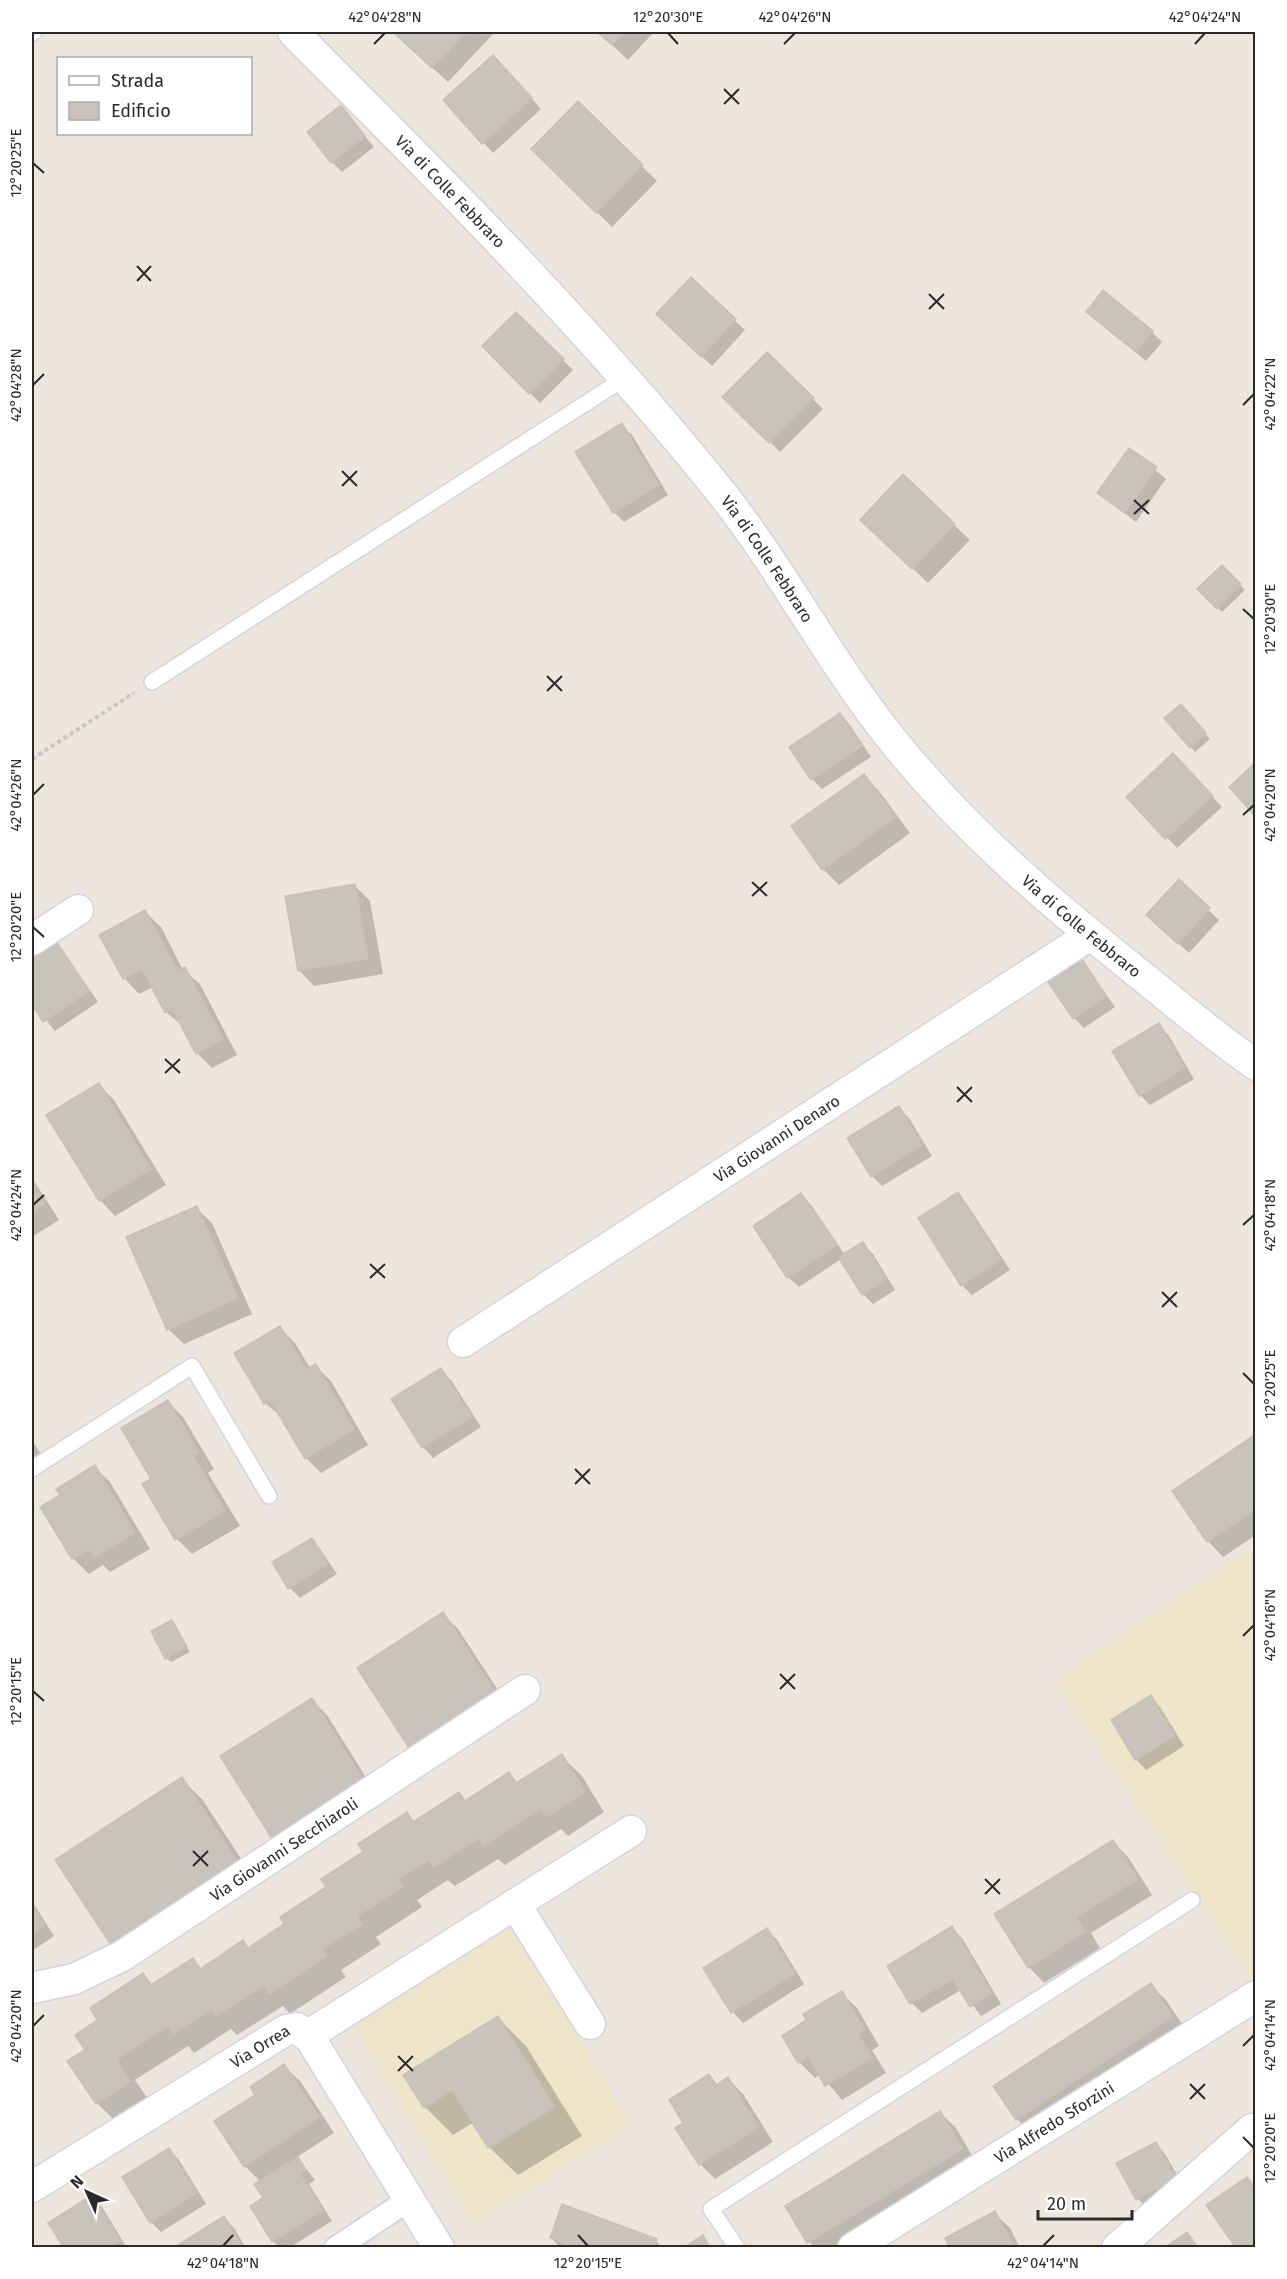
<svg xmlns="http://www.w3.org/2000/svg" width="1287" height="2279" viewBox="0 0 1287 2279" font-family="'Fira Sans',sans-serif">
	<style>
		.education { fill: #efe5ca }
		.shadow { fill: #0003 }
		.building { fill: #c8c3bb; stroke: #c8c2b5; stroke-width: 1.5 }
		.lines { fill: none; stroke-linecap: round; stroke-linejoin: round }
		.service-casing { stroke: #d1d4e4; stroke-width: 18 }
		.pedestrian-casing { stroke: #d1d4e4; stroke-width: 26 }
		.minor-casing { stroke: #d1d4e4; stroke-width: 33 }
		.path { stroke: #c8c8c8; stroke-width: 4; stroke-dasharray: 4.5 3; stroke-linecap: butt }
		.service { stroke: #fff; stroke-width: 15 }
		.pedestrian { stroke: #fff; stroke-width: 22 }
		.minor { stroke: #fff; stroke-width: 30 }
		.ticks { fill: none; stroke: #2a2a2a; stroke-width: 2 }
		.labels { text-anchor: middle; stroke-width: 4.5; stroke-linejoin: round; paint-order: stroke }
		.street-label { font-size: 16px; fill: #2a2a2a; stroke: #fff }
		.neatline { fill: none; stroke: #2a2a2a; stroke-width: 2 }
		.ticks-label { font-size: 15px; text-anchor: middle; fill: #2a2a2a }
	</style>
	<rect width="100%" height="100%" fill="#ede6dc"/>
	<path class="education" d="M 1255,1547 L 1255,1984 L 1055,1680 Z
		M 508,1922 L 632,2125 L 474,2223 L 349,2019 Z"/>
	<path class="shadow" d="M 394,32 L 495,32 L 448,82 Z
		M 598,32 L 654,32 L 628,60 Z
		M 503,67 L 541,109 L 493,153 L 445,100 Z
		M 578,103 L 657,181 L 612,227 L 533,149 Z
		M 341,107 L 374,147 L 342,172 L 332,162 Z
		M 691,279 L 745,330 L 712,366 L 668,324 Z
		M 1088,312 L 1152,332 L 1162,342 L 1146,361 Z
		M 516,314 L 573,370 L 540,403 L 484,346 Z
		M 767,354 L 823,409 L 780,452 L 724,397 Z
		M 621,425 L 632,435 L 668,495 L 624,522 L 614,512 Z
		M 1130,450 L 1166,479 L 1136,522 L 1099,493 Z
		M 903,477 L 970,540 L 928,583 L 878,535 Z
		M 1222,567 L 1245,590 L 1222,612 L 1199,589 Z
		M 1186,711 L 1210,739 L 1195,752 L 1191,747 Z
		M 840,714 L 850,725 L 871,757 L 822,789 L 812,779 Z
		M 1183,765 L 1222,807 L 1177,848 L 1128,797 Z
		M 864,776 L 879,791 L 910,833 L 839,885 L 823,869 L 793,827 Z
		M 1179,882 L 1219,920 L 1189,953 L 1158,925 Z
		M 354,885 L 370,901 L 383,974 L 314,986 L 299,970 Z
		M 145,912 L 161,927 L 183,970 L 200,984 L 237,1055 L 212,1068 L 197,1053 L 183,1026 L 166,1012 L 153,987 L 139,994 L 124,978 Z
		M 55,943 L 65,954 L 98,1002 L 55,1031 L 32,1002 L 32,960 Z
		M 1082,961 L 1115,1007 L 1084,1028 L 1074,1018 Z
		M 1158,1025 L 1169,1036 L 1194,1079 L 1150,1105 L 1140,1095 Z
		M 99,1085 L 114,1100 L 166,1185 L 115,1216 L 100,1200 Z
		M 898,1108 L 909,1118 L 932,1156 L 882,1186 L 872,1176 L 849,1139 Z
		M 32,1178 L 59,1220 L 32,1237 Z
		M 957,1194 L 967,1204 L 1010,1270 L 972,1295 L 962,1285 Z
		M 801,1195 L 811,1205 L 845,1255 L 863,1244 L 873,1254 L 895,1290 L 873,1304 L 863,1294 L 841,1259 L 799,1287 L 788,1277 L 755,1226 Z
		M 196,1208 L 212,1223 L 252,1314 L 184,1344 L 168,1329 Z
		M 280,1328 L 295,1343 L 310,1368 L 315,1366 L 331,1381 L 368,1445 L 321,1473 L 306,1458 L 282,1417 L 265,1403 Z
		M 440,1370 L 451,1380 L 481,1427 L 433,1458 L 423,1447 L 393,1400 Z
		M 168,1402 L 183,1417 L 214,1469 L 208,1473 L 240,1526 L 192,1554 L 177,1539 L 144,1484 L 153,1479 Z
		M 1256,1436 L 1256,1535 L 1223,1557 L 1208,1541 L 1174,1491 Z
		M 32,1440 L 40,1453 L 32,1458 Z
		M 94,1467 L 110,1482 L 150,1549 L 110,1572 L 103,1565 L 89,1574 L 73,1558 L 43,1508 L 62,1496 Z
		M 311,1539 L 321,1550 L 337,1574 L 300,1598 L 290,1588 Z
		M 442,1614 L 458,1629 L 509,1707 L 425,1762 L 410,1747 Z
		M 172,1622 L 190,1652 L 171,1662 L 166,1658 Z
		M 1150,1697 L 1160,1707 L 1184,1746 L 1146,1770 L 1136,1759 L 1113,1721 Z
		M 312,1700 L 327,1715 L 377,1795 L 287,1852 L 272,1836 L 222,1757 Z
		M 561,1756 L 582,1776 L 604,1812 L 568,1836 L 561,1829 L 505,1865 L 498,1859 L 455,1886 L 448,1880 L 417,1900 L 422,1907 L 376,1937 L 381,1944 L 341,1970 L 346,1977 L 290,2014 L 283,2006 L 237,2035 L 231,2029 L 194,2053 L 188,2046 L 135,2080 L 150,2102 L 117,2123 L 97,2103 L 87,2050 L 99,2020 L 142,1975 L 153,1985 L 192,1960 L 202,1969 L 243,1942 L 249,1949 L 287,1924 L 407,1814 L 415,1822 L 459,1794 L 466,1802 L 509,1774 L 519,1784 Z
		M 181,1779 L 202,1799 L 257,1883 L 113,1944 Z
		M 1113,1842 L 1128,1857 L 1152,1895 L 1091,1933 L 1100,1948 L 1044,1983 L 1029,1967 Z
		M 32,1901 L 54,1936 L 32,1951 Z
		M 951,1928 L 962,1938 L 1001,2004 L 981,2016 L 961,1990 L 922,2013 L 912,2003 L 889,1966 Z
		M 767,1930 L 777,1940 L 804,1984 L 743,2023 L 733,2012 L 705,1969 Z
		M 1150,1985 L 1166,2000 L 1187,2032 L 1032,2134 L 1017,2119 Z
		M 841,1993 L 857,2008 L 879,2046 L 872,2050 L 886,2073 L 842,2100 L 820,2074 L 815,2078 L 799,2062 L 784,2036 L 808,2021 Z
		M 498,2018 L 526,2046 L 582,2136 L 518,2175 L 489,2147 L 474,2122 L 453,2135 L 425,2107 Z
		M 284,2066 L 300,2081 L 334,2133 L 297,2157 L 315,2180 L 309,2184 L 332,2221 L 289,2248 L 279,2248 L 273,2241 L 261,2182 L 245,2166 L 257,2095 Z
		M 709,2076 L 718,2085 L 728,2079 L 743,2094 L 773,2142 L 715,2179 L 700,2164 L 685,2123 Z
		M 940,2113 L 956,2128 L 977,2164 L 840,2248 L 814,2248 L 787,2206 Z
		M 1155,2143 L 1165,2154 L 1185,2189 L 1148,2209 L 1138,2199 Z
		M 169,2149 L 179,2160 L 206,2204 L 161,2232 L 151,2222 Z
		M 92,2197 L 102,2207 L 127,2248 L 65,2248 Z
		M 994,2213 L 1010,2228 L 1020,2248 L 952,2248 Z
		M 224,2218 L 234,2228 L 246,2248 L 176,2248 Z
		M 551,2238 L 656,2241 L 663,2248 L 561,2248 Z"/>
	<path class="building" d="M 393,32 L 466,32 L 432,68 Z
		M 597,32 L 625,32 L 612,45 Z
		M 493,55 L 532,98 L 482,144 L 443,100 Z
		M 578,101 L 643,165 L 596,213 L 531,149 Z
		M 341,105 L 365,136 L 331,163 L 307,132 Z
		M 691,277 L 736,319 L 701,357 L 656,314 Z
		M 1103,290 L 1153,331 L 1136,352 L 1086,312 Z
		M 516,312 L 564,359 L 529,394 L 482,346 Z
		M 767,352 L 814,398 L 769,443 L 722,397 Z
		M 622,423 L 659,485 L 613,513 L 575,452 Z
		M 1129,448 L 1157,467 L 1125,513 L 1097,493 Z
		M 903,474 L 955,524 L 912,569 L 860,520 Z
		M 1222,565 L 1241,584 L 1217,609 L 1197,589 Z
		M 1181,704 L 1206,733 L 1190,748 L 1164,718 Z
		M 840,713 L 862,746 L 811,780 L 789,747 Z
		M 1173,753 L 1213,796 L 1165,839 L 1126,797 Z
		M 1256,762 L 1256,817 L 1229,787 Z
		M 864,774 L 896,817 L 822,870 L 791,826 Z
		M 1179,879 L 1210,908 L 1178,944 L 1146,915 Z
		M 355,884 L 368,959 L 298,971 L 285,896 Z
		M 145,910 L 178,971 L 185,967 L 223,1039 L 196,1054 L 172,1009 L 165,1013 L 142,969 L 123,979 L 99,935 Z
		M 56,941 L 89,991 L 43,1022 L 32,1005 L 32,958 Z
		M 1082,959 L 1106,996 L 1073,1019 L 1048,982 Z
		M 1159,1023 L 1185,1068 L 1139,1096 L 1112,1051 Z
		M 99,1083 L 151,1169 L 99,1201 L 46,1115 Z
		M 899,1106 L 923,1145 L 871,1177 L 847,1138 Z
		M 32,1182 L 45,1204 L 32,1212 Z
		M 958,1192 L 1001,1260 L 961,1286 L 918,1218 Z
		M 801,1193 L 837,1245 L 787,1278 L 753,1226 Z
		M 197,1206 L 238,1298 L 167,1330 L 126,1237 Z
		M 863,1242 L 886,1279 L 862,1295 L 838,1257 Z
		M 280,1326 L 306,1369 L 316,1364 L 354,1429 L 305,1459 L 270,1400 L 264,1404 L 234,1353 Z
		M 441,1368 L 472,1417 L 422,1448 L 391,1399 Z
		M 168,1400 L 199,1453 L 194,1457 L 225,1511 L 175,1540 L 142,1484 L 151,1479 L 121,1428 Z
		M 1256,1434 L 1256,1509 L 1207,1542 L 1172,1491 Z
		M 95,1465 L 135,1533 L 94,1558 L 89,1549 L 72,1559 L 40,1507 L 60,1495 L 56,1489 Z
		M 312,1538 L 328,1564 L 288,1589 L 272,1562 Z
		M 443,1612 L 495,1691 L 409,1748 L 357,1668 Z
		M 172,1620 L 187,1647 L 165,1659 L 151,1631 Z
		M 1151,1695 L 1175,1736 L 1135,1760 L 1111,1720 Z
		M 312,1698 L 363,1779 L 271,1837 L 220,1756 Z
		M 562,1754 L 585,1792 L 546,1817 L 541,1808 L 483,1846 L 479,1838 L 434,1867 L 429,1860 L 398,1879 L 403,1887 L 357,1916 L 362,1924 L 323,1949 L 327,1956 L 269,1994 L 263,1986 L 216,2016 L 211,2009 L 173,2034 L 168,2026 L 116,2060 L 131,2081 L 96,2104 L 67,2061 L 85,2050 L 75,2035 L 97,2020 L 90,2008 L 143,1973 L 151,1985 L 193,1958 L 200,1969 L 243,1940 L 248,1948 L 284,1924 L 280,1917 L 326,1887 L 321,1879 L 363,1852 L 358,1844 L 407,1812 L 413,1822 L 459,1792 L 465,1801 L 509,1772 L 516,1783 Z
		M 182,1777 L 238,1862 L 111,1945 L 55,1860 Z
		M 1113,1840 L 1138,1879 L 1076,1917 L 1085,1932 L 1028,1968 L 994,1914 Z
		M 32,1904 L 45,1926 L 32,1934 Z
		M 952,1926 L 992,1993 L 970,2007 L 953,1979 L 910,2004 L 887,1966 Z
		M 767,1928 L 795,1974 L 731,2013 L 703,1968 Z
		M 1151,1983 L 1173,2016 L 1016,2120 L 993,2086 Z
		M 842,1991 L 865,2030 L 858,2034 L 872,2058 L 825,2086 L 808,2057 L 798,2063 L 782,2036 L 806,2020 L 803,2014 Z
		M 498,2016 L 555,2107 L 488,2148 L 452,2090 L 424,2108 L 403,2075 Z
		M 284,2064 L 320,2117 L 244,2167 L 214,2121 L 255,2095 L 250,2087 Z
		M 709,2074 L 716,2085 L 728,2077 L 759,2127 L 699,2165 L 675,2128 L 683,2123 L 669,2100 Z
		M 940,2111 L 963,2149 L 807,2243 L 785,2206 Z
		M 1156,2142 L 1176,2178 L 1136,2200 L 1116,2163 Z
		M 169,2148 L 197,2193 L 150,2223 L 122,2177 Z
		M 298,2157 L 306,2170 L 300,2174 L 323,2210 L 272,2242 L 250,2206 L 263,2198 L 254,2184 Z
		M 1247,2177 L 1256,2189 L 1256,2248 L 1236,2248 L 1206,2205 Z
		M 92,2195 L 120,2240 L 108,2248 L 64,2248 L 48,2223 Z
		M 562,2204 L 657,2239 L 654,2248 L 562,2248 L 564,2243 L 550,2238 Z
		M 995,2211 L 1015,2248 L 950,2248 L 945,2238 Z
		M 224,2216 L 243,2248 L 173,2248 Z
		M 1187,2232 L 1198,2248 L 1164,2248 Z
		M 703,2235 L 710,2248 L 683,2248 Z"/>
	<g class="lines">
		<defs>
			<path id="service" d="M 32,33 L 34,32
				M 152,682 L 625,378
				M 32,1469 L 192,1366 L 269,1496
				M 737,2248 L 711,2209 L 1192,1900"/>
			<path id="pedestrian" d="M 336,2248 L 410,2199"/>
			<g id="minor">
				<path id="s1" d="M 293,32 C 437,176 582,321 711,480 C 778,561 825,655 890,737 C 962,828 1048,901 1138,973 C 1177,1004 1215,1037 1256,1065"/>
				<path d="M 32,940 L 78,910"/>
				<path id="s2" d="M 463,1342 L 1090,935"/>
				<path d="M 515,1904 L 590,2024"/>
				<path id="s3" d="M 32,1988 L 74,1979 L 122,1956 L 525,1690"/>
				<path d="M 307,2036 L 631,1831"/>
				<path id="s4" d="M 32,2187 L 286,2030 L 297,2028 L 310,2038 L 439,2248"/>
				<path id="s5" d="M 853,2248 L 1256,1996"/>
				<path d="M 1117,2248 L 1252,2129"/>
			</g>
		</defs>
		<use href="#service" class="service-casing"/>
		<use href="#pedestrian" class="pedestrian-casing"/>
		<use href="#minor" class="minor-casing"/>
		<path class="path" d="M 32,759 L 134,693"/>
		<use href="#service" class="service"/>
		<use href="#pedestrian" class="pedestrian"/>
		<use href="#minor" class="minor"/>
	</g>
	<path class="ticks" d="M 668,33 L 678,44M 374,44 L 385,33M 784,44 L 795,33M 1195,44 L 1205,33M 724,89 L 739,104M 724,104 L 739,89M 33,163 L 44,173M 137,266 L 151,281M 137,281 L 151,266M 929,294 L 944,309M 929,309 L 944,294M 33,385 L 44,374M 1243,405 L 1254,394M 342,471 L 357,486M 342,486 L 357,471M 1134,500 L 1149,514M 1134,514 L 1149,500M 1243,609 L 1254,619M 547,676 L 562,691M 547,691 L 562,676M 33,795 L 44,784M 1243,815 L 1254,805M 752,882 L 767,896M 752,896 L 767,882M 33,927 L 44,937M 165,1059 L 180,1073M 165,1073 L 180,1059M 957,1087 L 972,1102M 957,1102 L 972,1087M 33,1205 L 44,1195M 1243,1225 L 1254,1215M 370,1264 L 385,1278M 370,1278 L 385,1264M 1162,1292 L 1177,1307M 1162,1307 L 1177,1292M 1243,1373 L 1254,1384M 575,1469 L 590,1484M 575,1484 L 590,1469M 1243,1636 L 1254,1625M 780,1674 L 795,1689M 780,1689 L 795,1674M 33,1691 L 44,1701M 193,1851 L 208,1866M 193,1866 L 208,1851M 985,1879 L 1000,1894M 985,1894 L 1000,1879M 33,2026 L 44,2015M 1243,2046 L 1254,2035M 398,2056 L 413,2071M 398,2071 L 413,2056M 1190,2084 L 1205,2099M 1190,2099 L 1205,2084M 1243,2137 L 1254,2148M 578,2235 L 588,2246M 223,2246 L 233,2235M 1043,2246 L 1054,2235"/>
	<g class="labels">
		<g class="street-label">
			<text dy="6" stroke="none"><textPath href="#s1" startOffset="224">Via di Colle Febbraro</textPath></text>
			<text dy="6" stroke="none"><textPath href="#s1" startOffset="710">Via di Colle Febbraro</textPath></text>
			<text dy="6" stroke="none"><textPath href="#s1" startOffset="1196">Via di Colle Febbraro</textPath></text>
			<text dy="6" stroke="none"><textPath href="#s2" startOffset="374">Via Giovanni Denaro</textPath></text>
			<text dy="6" stroke="none"><textPath href="#s3" startOffset="290">Via Giovanni Secchiaroli</textPath></text>
			<text dy="6" stroke="none"><textPath href="#s4" startOffset="268">Via Orrea</textPath></text>
			<text dy="6" stroke="none"><textPath href="#s5" startOffset="237">Via Alfredo Sforzini</textPath></text>
		</g>
	</g>
	<rect width="1287" height="2279" fill="none" stroke="#ffffff" stroke-width="66"/>
	<rect x="57" y="57" width="195" height="78" fill="#ffffff" stroke="#aaaaaa" stroke-width="1.5"/>
	<rect x="69" y="76" width="30" height="9" fill="#ffffff" stroke="#aaaaaa" stroke-width="1.5"/>
	<text x="111" y="87" font-size="18" fill="#2a2a2a">Strada</text>
	<rect x="69" y="102" width="30" height="18" fill="#c8c3bb" stroke="#aaaaaa" stroke-width="1.5"/>
	<text x="111" y="117" font-size="18" fill="#2a2a2a">Edificio</text>
	<g transform="translate(87 2192) rotate(315)" stroke="#ffffff" stroke-width="4.5" paint-order="stroke">
	<path d="M0-4.5L10 22L0 15L-10 22Z" fill="#2a2a2a"/>
	<text y="-9" font-size="16" font-weight="bold" text-anchor="middle" fill="#2a2a2a">N</text>
	</g>
	<path d="M1038 2210v9h94v-9" fill="none" stroke="#2a2a2a" stroke-width="3"/>
	<text x="1047" y="2210" font-size="18" fill="#2a2a2a" stroke="#ffffff" stroke-width="4.5" paint-order="stroke">20 m</text>
	<rect x="33" y="33" width="1221" height="2213" class="neatline"/>
	<g class="ticks-label">
		<text x="385" y="22">42°04'28"N</text>
		<text x="668" y="22">12°20'30"E</text>
		<text x="795" y="22">42°04'26"N</text>
		<text x="1205" y="22">42°04'24"N</text>
		<text transform="translate(16 163) rotate(-90)" y="5">12°20'25"E</text>
		<text transform="translate(16 385) rotate(-90)" y="5">42°04'28"N</text>
		<text transform="translate(1270 394) rotate(-90)" y="5">42°04'22"N</text>
		<text transform="translate(1270 619) rotate(-90)" y="5">12°20'30"E</text>
		<text transform="translate(16 795) rotate(-90)" y="5">42°04'26"N</text>
		<text transform="translate(1270 805) rotate(-90)" y="5">42°04'20"N</text>
		<text transform="translate(16 927) rotate(-90)" y="5">12°20'20"E</text>
		<text transform="translate(16 1205) rotate(-90)" y="5">42°04'24"N</text>
		<text transform="translate(1270 1215) rotate(-90)" y="5">42°04'18"N</text>
		<text transform="translate(1270 1384) rotate(-90)" y="5">12°20'25"E</text>
		<text transform="translate(1270 1625) rotate(-90)" y="5">42°04'16"N</text>
		<text transform="translate(16 1691) rotate(-90)" y="5">12°20'15"E</text>
		<text transform="translate(16 2026) rotate(-90)" y="5">42°04'20"N</text>
		<text transform="translate(1270 2035) rotate(-90)" y="5">42°04'14"N</text>
		<text transform="translate(1270 2148) rotate(-90)" y="5">12°20'20"E</text>
		<text x="223" y="2268">42°04'18"N</text>
		<text x="588" y="2268">12°20'15"E</text>
		<text x="1043" y="2268">42°04'14"N</text>
	</g>
</svg>
